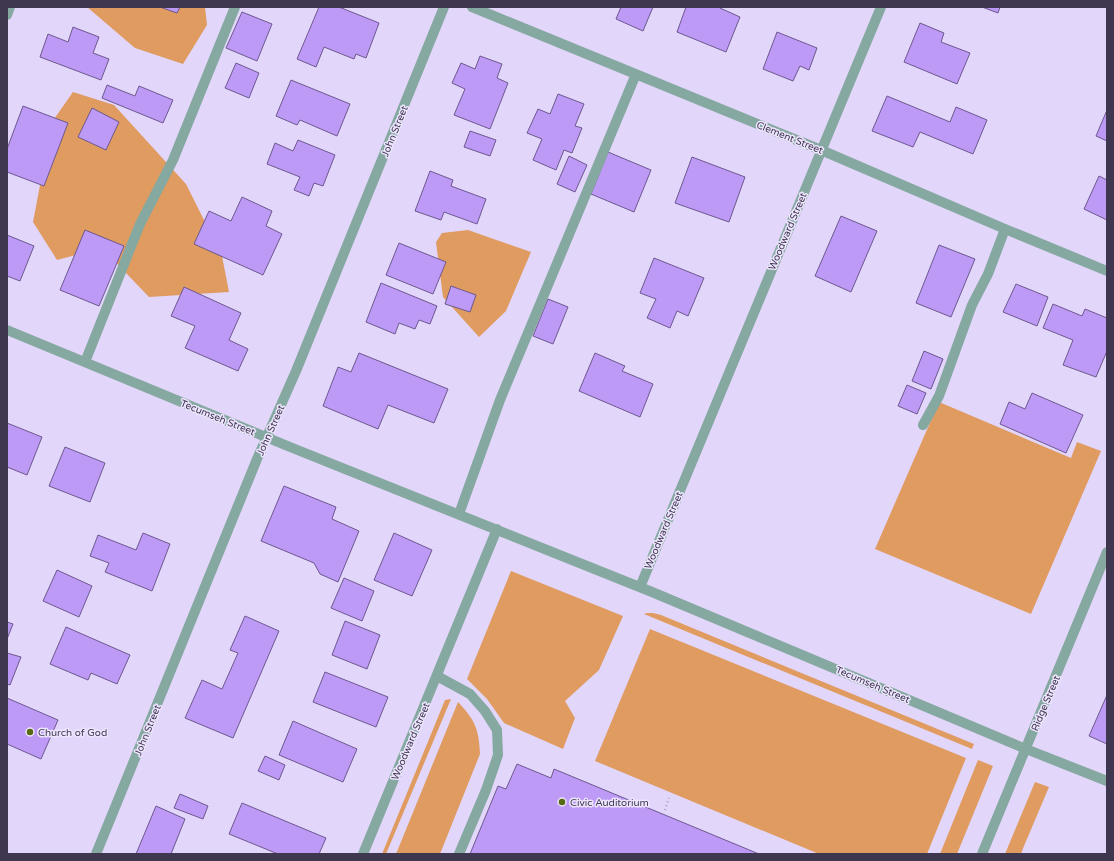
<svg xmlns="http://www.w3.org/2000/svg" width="1114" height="861" viewBox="0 0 1114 861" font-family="'Varela Round',sans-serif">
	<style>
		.green { fill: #df9b60 }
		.building { fill: #bd9af5; stroke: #6d588f }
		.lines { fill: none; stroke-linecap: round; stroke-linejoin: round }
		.path { stroke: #aca0c1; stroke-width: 2.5; stroke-dasharray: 1 3; stroke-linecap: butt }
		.minor { stroke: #85a8a0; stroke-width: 10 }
		.poi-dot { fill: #586914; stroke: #eee6ff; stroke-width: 1.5 }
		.labels { text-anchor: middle; stroke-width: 3; stroke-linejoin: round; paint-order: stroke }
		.street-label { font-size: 10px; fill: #3f364f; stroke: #eee6ff }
		.poi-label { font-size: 10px; fill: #3f364f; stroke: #eee6ff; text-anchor: start }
	</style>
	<rect width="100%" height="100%" fill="#e3d6fb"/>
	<path class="green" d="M 87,7 L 205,7 L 207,25 L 183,64 L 135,48 Z
		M 73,92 L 114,105 L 186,184 L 222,256 L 229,292 L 149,297 L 102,248 L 57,260 L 33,222 L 52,122 Z
		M 468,230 L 531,252 L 506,311 L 479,337 L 443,297 L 436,242 L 442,233 Z
		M 939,402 L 1071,458 L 1077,442 L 1101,451 L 1031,614 L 875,549 Z
		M 511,571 L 623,616 L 599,670 L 565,701 L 575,718 L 563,749 L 504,723 L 487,699 L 467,679 Z
		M 647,613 L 653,613 L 661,615 L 974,744 L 972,749 L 644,614 Z
		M 650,629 L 966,758 L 927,854 L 819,854 L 595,761 Z
		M 451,699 L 394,835 L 386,854 L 382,854 L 445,700 Z
		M 458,702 C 475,720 479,729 480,754 L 440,854 L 396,854 Z
		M 978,760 L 993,766 L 957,854 L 940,854 Z
		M 1035,782 L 1049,787 L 1024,846 L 1021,854 L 1005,854 Z"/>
	<path class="building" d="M 160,7 L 180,7 L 177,13 Z
		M 319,7 L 339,7 L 379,23 L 366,58 L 356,54 L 354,59 L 324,47 L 316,67 L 297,59 Z
		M 621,7 L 653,7 L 643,31 L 616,19 Z
		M 686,7 L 720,7 L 720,8 L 740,17 L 726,52 L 677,32 Z
		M 982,7 L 1000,7 L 998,13 Z
		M 242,12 L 272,24 L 257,61 L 226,48 Z
		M 920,23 L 944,33 L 941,42 L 970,53 L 957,84 L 904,62 Z
		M 73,27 L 99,37 L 93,53 L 109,59 L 101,80 L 40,57 L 48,34 L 68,42 Z
		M 777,32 L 817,48 L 809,70 L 800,66 L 793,81 L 763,69 Z
		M 480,56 L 502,64 L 497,78 L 508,83 L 490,129 L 454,115 L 465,89 L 452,83 L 461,63 L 475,69 Z
		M 236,63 L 259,73 L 249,98 L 225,88 Z
		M 291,80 L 350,104 L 337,136 L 300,120 L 297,125 L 276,116 Z
		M 107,85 L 135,96 L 139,86 L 173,100 L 163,123 L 102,98 Z
		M 558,94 L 584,104 L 575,126 L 582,128 L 572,153 L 564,150 L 556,170 L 533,160 L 542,139 L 527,133 L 538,109 L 550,114 Z
		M 887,96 L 950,122 L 956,107 L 987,120 L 973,154 L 920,132 L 913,147 L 872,131 Z
		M 23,106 L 68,123 L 44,186 L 7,172 L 7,149 Z
		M 92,108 L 119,122 L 106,150 L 78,137 Z
		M 1107,110 L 1107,141 L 1096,136 Z
		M 470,131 L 496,140 L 490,156 L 464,147 Z
		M 298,140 L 335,155 L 323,186 L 314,183 L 309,196 L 294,190 L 300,177 L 267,164 L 275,143 L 293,151 Z
		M 608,152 L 651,170 L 634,212 L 591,194 Z
		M 569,156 L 587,165 L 575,192 L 557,184 Z
		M 692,157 L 745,177 L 729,222 L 675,203 Z
		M 430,171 L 453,180 L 451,186 L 486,199 L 477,224 L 444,212 L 441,220 L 415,211 Z
		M 1099,176 L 1107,180 L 1107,220 L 1084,209 Z
		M 242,197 L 272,211 L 266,226 L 282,234 L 263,275 L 194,244 L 209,211 L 231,221 Z
		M 841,216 L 877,231 L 851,292 L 815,276 Z
		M 85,230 L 124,246 L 99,306 L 60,290 Z
		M 7,235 L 34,246 L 20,281 L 7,276 Z
		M 399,243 L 446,262 L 433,294 L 386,275 Z
		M 939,245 L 975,259 L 951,317 L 916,303 Z
		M 654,258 L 704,278 L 688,316 L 677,311 L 670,328 L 647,318 L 656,299 L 640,293 Z
		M 381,283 L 437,306 L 430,324 L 419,320 L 415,329 L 399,323 L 395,334 L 366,322 Z
		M 1016,284 L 1048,297 L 1037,326 L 1003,312 Z
		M 451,286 L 476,295 L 470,312 L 445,304 Z
		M 184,287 L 241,313 L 229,340 L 248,349 L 238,371 L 185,348 L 195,326 L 171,316 Z
		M 548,299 L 568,307 L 553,344 L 533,336 Z
		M 1053,304 L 1082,316 L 1085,309 L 1107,318 L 1107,351 L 1096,377 L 1063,365 L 1073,340 L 1043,328 Z
		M 924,351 L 943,359 L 931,389 L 912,381 Z
		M 359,353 L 448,389 L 434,423 L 388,405 L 378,429 L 323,406 L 338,367 L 351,372 Z
		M 595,353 L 625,366 L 622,371 L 653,384 L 640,417 L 579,391 Z
		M 907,385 L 926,393 L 917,414 L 898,406 Z
		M 1032,393 L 1083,415 L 1066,453 L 1000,424 L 1009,402 L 1025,409 Z
		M 7,423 L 42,437 L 27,475 L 7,467 Z
		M 65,447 L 105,463 L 90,502 L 49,486 Z
		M 284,486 L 336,507 L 332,519 L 359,531 L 338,582 L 320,574 L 314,563 L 261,541 Z
		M 143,533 L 170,544 L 152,591 L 105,572 L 109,563 L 90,556 L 98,535 L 136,550 Z
		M 394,533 L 432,550 L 412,596 L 374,580 Z
		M 57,570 L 92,586 L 79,617 L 43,601 Z
		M 344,578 L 374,591 L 362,621 L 331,608 Z
		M 245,616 L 279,631 L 233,738 L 185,718 L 202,680 L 222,689 L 238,653 L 230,650 Z
		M 345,621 L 380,635 L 367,669 L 332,655 Z
		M 7,622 L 13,624 L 7,639 Z
		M 66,627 L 130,655 L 117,684 L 91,673 L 88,680 L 50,664 Z
		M 7,653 L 21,657 L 10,685 L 7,684 Z
		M 325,672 L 388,697 L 376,727 L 313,702 Z
		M 1107,695 L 1107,744 L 1089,736 Z
		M 7,698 L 58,720 L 41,759 L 7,744 Z
		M 293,721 L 357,749 L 343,782 L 279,755 Z
		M 265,756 L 285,765 L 279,780 L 258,771 Z
		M 517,764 L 551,778 L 554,769 L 759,854 L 470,854 L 498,786 L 506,789 Z
		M 180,794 L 208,806 L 203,819 L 174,808 Z
		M 242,803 L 326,838 L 319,854 L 278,854 L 229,834 Z
		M 156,806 L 185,819 L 171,854 L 136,854 Z"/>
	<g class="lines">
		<path class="path" d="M 665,810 L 669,798"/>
		<path class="minor" d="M 472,7 L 821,150 L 1005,229 L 1107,271
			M 7,15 L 10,7
			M 7,330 L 290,447 L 652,592 L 1026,749 L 1107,781
			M 85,362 L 140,224 L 173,160 L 235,7
			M 923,425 L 939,396 L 972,305 L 988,274 L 1005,229
			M 459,514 L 500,400 L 636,74
			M 640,587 L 881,7
			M 437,676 L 470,694 L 485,711 L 497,730 L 498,755 L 486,790 L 459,854
			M 96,854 L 257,459 L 296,371 L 444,7
			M 363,854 L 497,529
			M 982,854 L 1107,552"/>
	</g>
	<g class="poi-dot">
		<circle cx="30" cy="732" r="4"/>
		<circle cx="562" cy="802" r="4"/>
	</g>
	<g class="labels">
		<g class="street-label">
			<text transform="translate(394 131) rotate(-68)" y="4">John Street</text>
			<text transform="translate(790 137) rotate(22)" y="4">Clement Street</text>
			<text transform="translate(787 231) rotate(-67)" y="4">Woodward Street</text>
			<text transform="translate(218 417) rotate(22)" y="4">Tecumseh Street</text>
			<text transform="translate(270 430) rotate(-66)" y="4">John Street</text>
			<text transform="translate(663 530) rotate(-67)" y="4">Woodward Street</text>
			<text transform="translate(873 684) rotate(23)" y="4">Tecumseh Street</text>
			<text transform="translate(1045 703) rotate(-67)" y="4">Ridge Street</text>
			<text transform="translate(147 730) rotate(-68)" y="4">John Street</text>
			<text transform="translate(410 741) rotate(-67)" y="4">Woodward Street</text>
		</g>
		<g class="poi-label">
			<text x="38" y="736">Church of God</text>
			<text x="570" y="806">Civic Auditorium</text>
		</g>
	</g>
	<rect width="1114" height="861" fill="none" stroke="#3f364f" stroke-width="16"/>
</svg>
